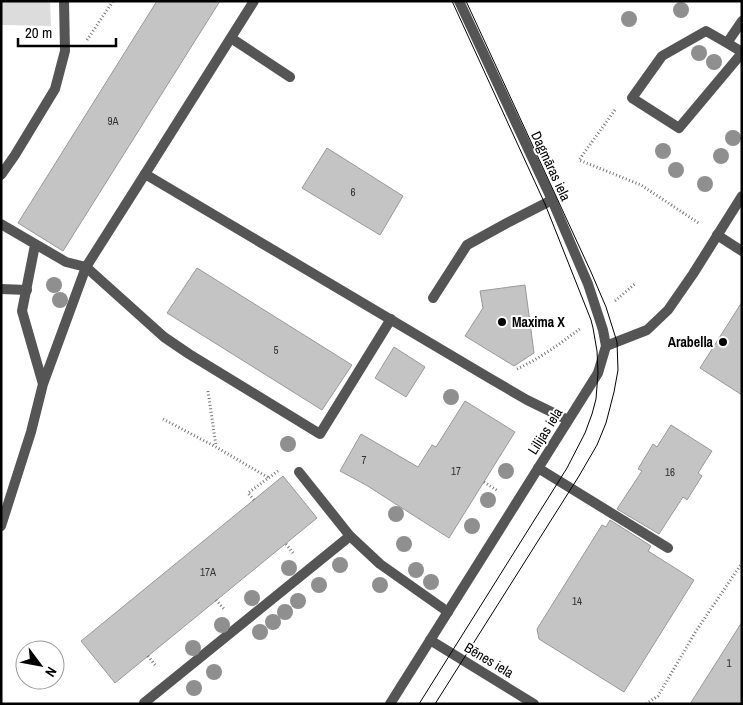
<svg xmlns="http://www.w3.org/2000/svg" width="743" height="705" viewBox="0 0 743 705" font-family="'Archivo Narrow',sans-serif">
	<style>
		.green { fill: #dcdcdc }
		.building { fill: #c4c4c4; stroke: #999 }
		.lines { fill: none; stroke-linecap: round; stroke-linejoin: round }
		.path { stroke: #777; stroke-width: 3; stroke-dasharray: 1 2.5; stroke-linecap: butt }
		.service { stroke: #555; stroke-width: 10 }
		.minor { stroke: #555; stroke-width: 10 }
		.tertiary { stroke: #555; stroke-width: 10 }
		.tram { stroke: #000; stroke-width: 1 }
		.tree { fill: #8f8f8f }
		.poi-dot { fill: #000; stroke: #fff; stroke-width: 2 }
		.labels { text-anchor: middle; stroke-width: 4; stroke-linejoin: round; paint-order: stroke }
		.number-label { font-size: 11px; fill: #313131 }
		.street-label { font-size: 14px; fill: #000; stroke: #fff }
		.poi-label { font-size: 14px; font-weight: bold; fill: #000; stroke: #fff; text-anchor: start }
	</style>
	<rect width="100%" height="100%" fill="#fff"/>
	<path class="green" d="M 1,1 L 50,1 L 51,26 L 1,25 Z"/>
	<path class="building" d="M 157,1 L 220,1 L 63,251 L 18,223 Z
		M 327,148 L 403,196 L 380,235 L 302,188 Z
		M 197,268 L 352,365 L 322,410 L 167,313 Z
		M 525,285 L 534,353 L 514,366 L 465,336 L 483,308 L 480,291 Z
		M 742,302 L 742,395 L 700,368 Z
		M 394,347 L 425,367 L 406,397 L 375,378 Z
		M 465,401 L 515,432 L 449,538 L 366,485 L 340,471 L 361,434 L 418,467 L 432,445 L 436,447 Z
		M 671,425 L 712,451 L 698,473 L 702,476 L 687,500 L 683,497 L 659,534 L 617,509 L 642,471 L 638,469 L 653,444 L 657,447 Z
		M 283,476 L 317,518 L 115,683 L 81,641 Z
		M 610,520 L 651,546 L 648,551 L 694,580 L 624,692 L 539,639 L 537,629 L 602,525 L 606,527 Z
		M 742,622 L 742,704 L 690,704 Z"/>
	<g class="lines">
		<path class="path" d="M 87,40 L 113,1
			M 615,110 L 579,160 L 641,185 L 700,224
			M 615,301 L 636,283
			M 517,369 C 539,359 561,343 581,328
			M 208,391 L 216,446
			M 163,419 L 216,447 L 269,478
			M 484,482 L 498,491
			M 254,500 L 248,493 L 278,471
			M 286,544 L 293,553
			M 216,600 L 224,609
			M 148,656 L 155,665
			M 646,704 L 658,696 L 696,631 L 742,563"/>
		<path class="service" d="M 742,21 L 727,43 L 742,52
			M 231,38 L 290,77
			M 727,43 L 706,31 L 662,56 L 632,98 L 679,128 L 742,53
			M 145,174 L 254,1
			M 717,235 L 742,251
			M 86,267 L 164,337 L 189,354 L 320,434 L 391,319
			M 1,289 L 27,290
			M 433,298 L 467,245 L 507,223 L 552,200
			M 538,468 L 668,548
			M 299,472 L 350,536 L 380,564 L 448,612
			M 144,703 L 350,536"/>
		<path class="minor" d="M 1,175 L 15,155 L 55,89 L 65,51 L 64,1
			M 1,224 L 66,262 L 86,267
			M 35,245 L 22,311 L 43,384
			M 606,346 L 647,330 L 668,310 L 693,274 L 742,196
			M 1,526 L 31,432 L 43,384 L 86,267 L 145,174 L 491,379 L 527,400 L 568,420
			M 430,640 L 534,704"/>
		<path class="tertiary" d="M 390,704 L 598,373 L 606,346 L 603,330 L 588,284 L 552,200 L 459,1"/>
		<path class="tram" d="M 419,704 L 567,468 L 585,433 L 592,414 L 596,399 L 598,373 L 597,351 L 593,328 L 591,320 L 545,204 L 452,1
			M 435,704 L 579,476 L 597,445 L 606,423 L 614,392 L 618,370 L 617,342 L 606,307 L 591,272 L 466,1"/>
	</g>
	<g class="tree">
		<circle cx="681" cy="10" r="8"/>
		<circle cx="629" cy="19" r="8"/>
		<circle cx="699" cy="53" r="8"/>
		<circle cx="714" cy="62" r="8"/>
		<circle cx="733" cy="138" r="8"/>
		<circle cx="663" cy="151" r="8"/>
		<circle cx="721" cy="156" r="8"/>
		<circle cx="676" cy="170" r="8"/>
		<circle cx="705" cy="184" r="8"/>
		<circle cx="54" cy="285" r="8"/>
		<circle cx="60" cy="300" r="8"/>
		<circle cx="451" cy="397" r="8"/>
		<circle cx="288" cy="444" r="8"/>
		<circle cx="506" cy="471" r="8"/>
		<circle cx="488" cy="500" r="8"/>
		<circle cx="396" cy="514" r="8"/>
		<circle cx="472" cy="526" r="8"/>
		<circle cx="404" cy="544" r="8"/>
		<circle cx="340" cy="565" r="8"/>
		<circle cx="289" cy="568" r="8"/>
		<circle cx="416" cy="570" r="8"/>
		<circle cx="431" cy="582" r="8"/>
		<circle cx="319" cy="585" r="8"/>
		<circle cx="380" cy="585" r="8"/>
		<circle cx="252" cy="598" r="8"/>
		<circle cx="298" cy="601" r="8"/>
		<circle cx="285" cy="612" r="8"/>
		<circle cx="273" cy="622" r="8"/>
		<circle cx="222" cy="625" r="8"/>
		<circle cx="260" cy="632" r="8"/>
		<circle cx="193" cy="648" r="8"/>
		<circle cx="214" cy="672" r="8"/>
		<circle cx="194" cy="688" r="8"/>
	</g>
	<g class="poi-dot">
		<circle cx="502" cy="322" r="5"/>
		<circle cx="723" cy="342" r="5"/>
	</g>
	<g class="labels">
		<g class="number-label">
			<text x="113" y="125">9A</text>
			<text x="353" y="196">6</text>
			<text x="276" y="354">5</text>
			<text x="364" y="464">7</text>
			<text x="456" y="475">17</text>
			<text x="670" y="476">16</text>
			<text x="208" y="576">17A</text>
			<text x="577" y="605">14</text>
			<text x="729" y="667">1</text>
		</g>
		<g class="street-label">
			<text transform="translate(551 166) rotate(65)" y="5">Dagmāras iela</text>
			<text transform="translate(545 431) rotate(-58)" y="5">Lilijas iela</text>
			<text transform="translate(489 660) rotate(31)" y="5">Bēnes iela</text>
		</g>
		<g class="poi-label">
			<text x="512" y="327">Maxima X</text>
			<text x="713" y="347" text-anchor="end">Arabella</text>
		</g>
	</g>
	<rect width="743" height="705" fill="none" stroke="#000000" stroke-width="5"/>
	<g transform="translate(40 665) rotate(122)"><circle r="24" fill="#ffffff" stroke="#999999"/>
	<path d="M0-4L9 19L0 12L-9 19Z" fill="#000000"/>
	<text y="-8" font-size="14" font-weight="bold" text-anchor="middle" fill="#000000">N</text>
	</g>
	<path d="M18 38v8h98v-8" fill="none" stroke="#000000" stroke-width="2.5"/>
	<text x="25" y="38" font-size="15" fill="#000000" stroke="#ffffff" stroke-width="4" paint-order="stroke">20 m</text>
</svg>
